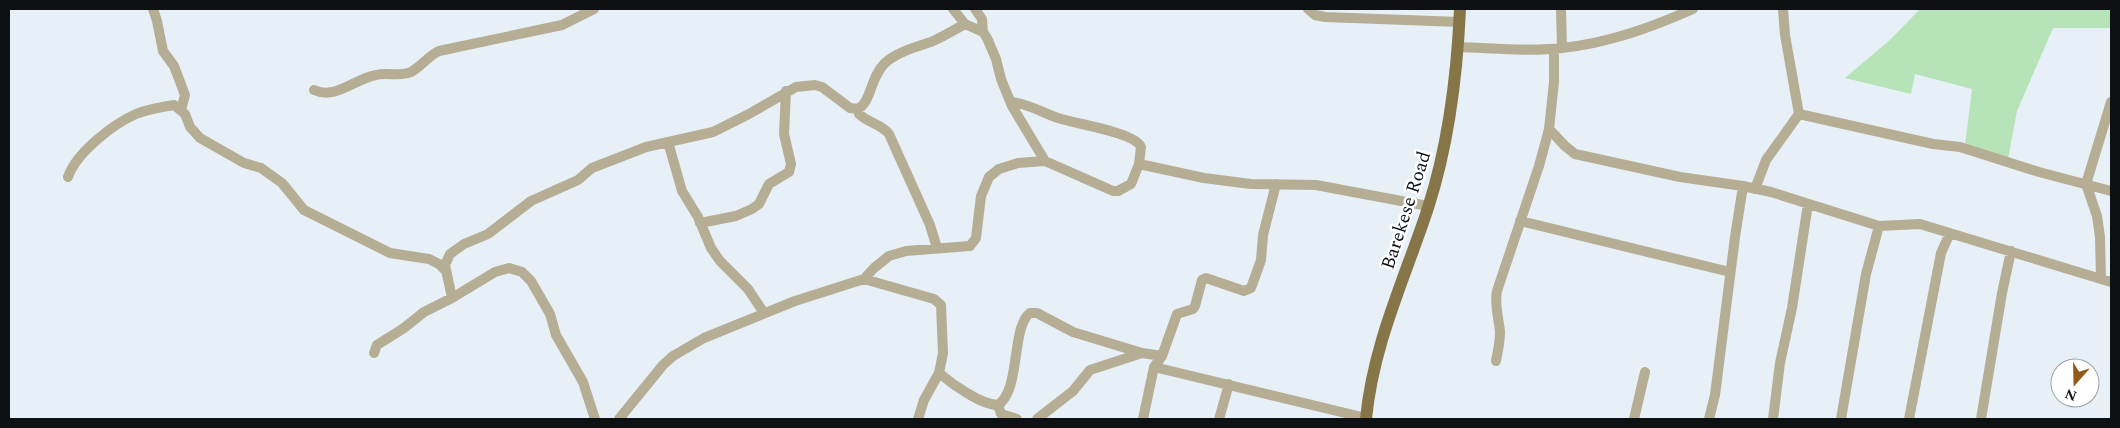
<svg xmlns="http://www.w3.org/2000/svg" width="2120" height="428" viewBox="0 0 2120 428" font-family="Spectral,serif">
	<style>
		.green { fill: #b6e3b8 }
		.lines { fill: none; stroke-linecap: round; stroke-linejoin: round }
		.minor { stroke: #b5ad94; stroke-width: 10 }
		.major { stroke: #857547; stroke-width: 12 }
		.labels { text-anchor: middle; stroke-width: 5; stroke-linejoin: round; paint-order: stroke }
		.street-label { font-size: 19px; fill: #0e1114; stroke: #fff }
	</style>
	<rect width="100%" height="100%" fill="#e7f0f7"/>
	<path class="green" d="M 1920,9 L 2111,9 L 2111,28 L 2053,28 L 2017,111 L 2008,159 L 1965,145 L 1972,89 L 1915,74 L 1911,94 L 1845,78 L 1891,39 Z"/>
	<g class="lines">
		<path class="minor" d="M 153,9 L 157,21 L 163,51 L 174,66 L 185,95 L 181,110
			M 953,9 L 965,24 L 983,32 L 987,38 L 996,59 L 1001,79 L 1012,106 L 1045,161
			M 975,9 L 982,19 L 983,32
			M 1308,9 L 1315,15 L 1325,17 L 1460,22
			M 1561,9 L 1562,48
			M 1458,47 C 1492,48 1528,52 1562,48 C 1608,43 1650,28 1693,9
			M 314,90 C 336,100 354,79 376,75 C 388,72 400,77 411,72 C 422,66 428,56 439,51 L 562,25 L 594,9
			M 1011,102 C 1030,104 1040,112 1058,118 C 1075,124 1135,132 1141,147 L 1139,164
			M 858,109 L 859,114 C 868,123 881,124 889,134 L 930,225 L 937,248
			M 1799,114 L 1933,144 L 1960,147 L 2039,172 L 2111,191
			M 1549,129 L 1565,146 L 1575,154 L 1680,177 L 1743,186 L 1771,192 L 1879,226 L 1920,224 L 2111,282
			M 668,142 L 682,191 L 698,217 L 711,248 L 720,261 L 748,289 L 764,313
			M 68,177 C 76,153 113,124 136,114 C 148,109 161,107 174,105 L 185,114 L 190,127 L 200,138 L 244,163 L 261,168 L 282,183 L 304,210 L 390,253 L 429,259 L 439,264 L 445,270
			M 1755,189 L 1766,160 L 1799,114 L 1785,35 L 1783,9
			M 1520,221 L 1730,272
			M 700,223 L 736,216 L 752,209 L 759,204 L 769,184 L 789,172 L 791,164 L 784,134 L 786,91
			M 864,279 L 934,299 L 941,305 L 943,353 L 939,373 L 924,400 L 918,419
			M 2101,279 L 2100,237 L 2097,216 L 2086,184 L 2111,102
			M 452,298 L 445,265 L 450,254 L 464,244 L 488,234 L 531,201 L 578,180 L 592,168 L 646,147 L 713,132 L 749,114 L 796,87 L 815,85 L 822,87 L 850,108 L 858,109 C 872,101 870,77 885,63 C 897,52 916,47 931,42 C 943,37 954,30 965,24
			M 374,353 L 377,345 L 404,328 L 424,312 L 452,298 L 495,272 L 509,268 L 522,272 L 531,281 L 550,314 L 556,335 L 583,382 L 595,419
			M 1496,361 C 1498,351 1500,342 1500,332 C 1499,318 1494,306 1497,291 L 1539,166 L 1549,129 L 1554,82 L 1554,49
			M 1154,367 L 1366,418
			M 939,373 C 952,384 981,405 998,405
			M 998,405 C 1021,390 1011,327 1030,313 L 1037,313 L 1073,332 L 1142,353 L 1162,356
			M 998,405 L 1001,414 L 1017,419
			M 619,419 L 663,365 L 673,356 L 704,338 L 795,301 L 864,279 L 874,268 L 889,256 L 906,251 L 970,246 L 976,238 L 981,196 L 989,177 L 999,169 L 1018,163 L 1045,161 L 1113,191 L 1118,191 L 1131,184 L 1139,164 L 1204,178 L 1251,184 L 1316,185 L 1428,206
			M 1037,419 L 1073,391 L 1090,370 L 1142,353
			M 1143,419 L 1154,367 L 1162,356 L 1177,314 L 1193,309 L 1195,306 L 1202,280 L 1206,278 L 1244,291 L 1251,288 L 1261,260 L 1263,235 L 1276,184
			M 1219,419 L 1229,384
			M 1634,419 L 1645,372
			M 1709,419 L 1715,395 L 1735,237 L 1743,186
			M 1773,419 L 1780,363 L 1792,308 L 1808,204
			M 1841,419 L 1866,274 L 1879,226
			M 1909,419 L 1941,253 L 1950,233
			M 1981,419 L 2002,293 L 2011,251"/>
		<path class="major" d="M 1366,419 C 1373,344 1405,278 1428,208 C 1449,143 1457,77 1460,9"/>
	</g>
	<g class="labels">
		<g class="street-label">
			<text transform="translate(1405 210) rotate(-72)" y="7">Barekese Road</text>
		</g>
	</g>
	<rect width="2120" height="428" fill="none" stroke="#0e1114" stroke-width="20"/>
	<g transform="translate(2075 383) rotate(200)"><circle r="24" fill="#ffffff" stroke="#9fa0a1"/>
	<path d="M0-4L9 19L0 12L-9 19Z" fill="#935917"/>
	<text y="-8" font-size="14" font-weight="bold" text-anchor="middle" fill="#0e1114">N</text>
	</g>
</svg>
